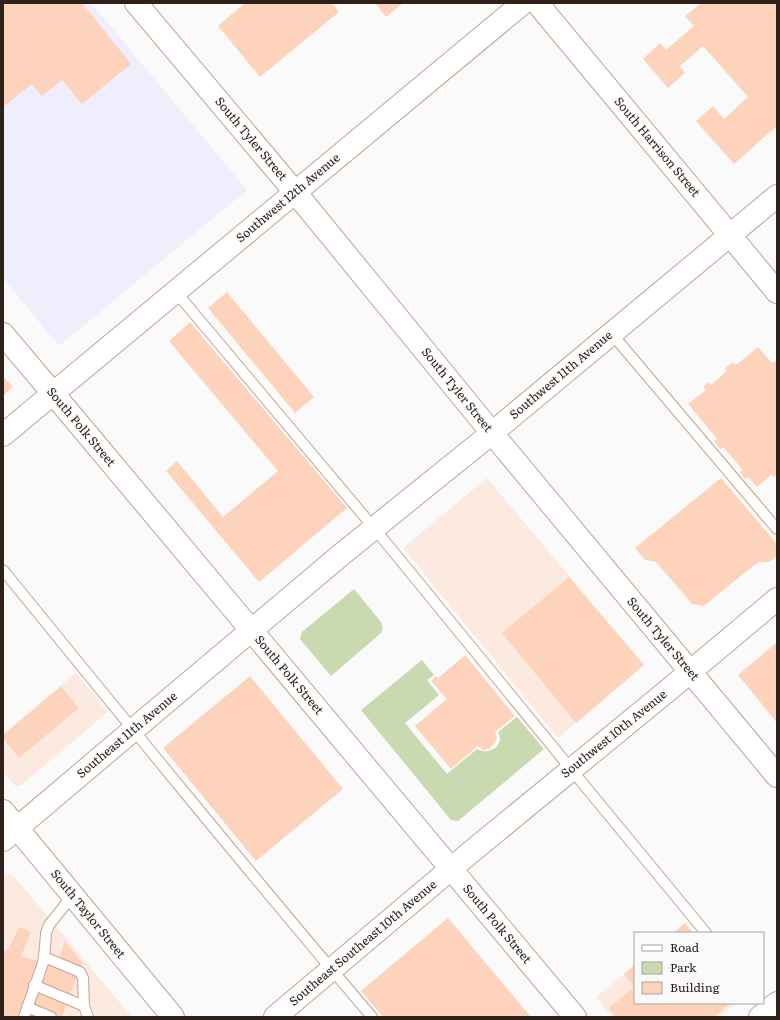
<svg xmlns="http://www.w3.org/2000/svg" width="780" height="1020" viewBox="0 0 780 1020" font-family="Literata,serif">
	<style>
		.built { fill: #fceae0 }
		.education { fill: #efeefc }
		.green { fill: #c9d9b0 }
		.building { fill: #fed3bb }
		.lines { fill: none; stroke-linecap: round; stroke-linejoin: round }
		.lane-casing { stroke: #c5a28f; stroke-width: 12 }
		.secondary-casing { stroke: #c5a28f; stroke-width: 24 }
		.primary-casing { stroke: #c5a28f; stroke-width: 24 }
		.lane { stroke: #fff; stroke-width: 10 }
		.secondary { stroke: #fff; stroke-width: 22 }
		.primary { stroke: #fff; stroke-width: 22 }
		.labels { text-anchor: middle; stroke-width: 3; stroke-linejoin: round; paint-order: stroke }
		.street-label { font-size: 12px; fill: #2e211a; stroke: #fafafa }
	</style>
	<rect width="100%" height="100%" fill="#fafafa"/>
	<path class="built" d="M 487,478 L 644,665 L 558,738 L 403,548 Z
		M 76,673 L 108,712 L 21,785 L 15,786 L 3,772 L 3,735 Z
		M 7,874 L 13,875 L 132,1017 L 3,1017 L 3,878 Z
		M 635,965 L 635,1003 L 736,1003 L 719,1017 L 612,1017 L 596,997 Z"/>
	<path class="education" d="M 3,3 L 91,3 L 247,190 L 59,346 L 3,278 Z"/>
	<path class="green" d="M 354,589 L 381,622 L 383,628 L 381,633 L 331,676 L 300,639 L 302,632 Z
		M 422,660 L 434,675 L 427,680 L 439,695 L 405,723 L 447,774 L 477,749 C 486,754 499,750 500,739 C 500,736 499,734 498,732 L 517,717 L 544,749 L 458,821 L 451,820 L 361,710 Z"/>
	<path class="building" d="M 3,3 L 82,3 L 131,64 L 82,104 L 62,80 L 42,96 L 32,84 L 3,107 Z
		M 245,3 L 332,3 L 339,12 L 260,77 L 218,26 Z
		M 375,3 L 401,3 L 402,4 L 386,17 Z
		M 701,3 L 777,3 L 777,126 L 734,164 L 696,121 L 713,106 L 724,119 L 748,97 L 703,46 L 680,66 L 685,73 L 668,88 L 643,59 L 660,43 L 666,50 L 694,26 L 685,16 Z
		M 227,292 L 314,397 L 295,413 L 208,308 Z
		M 190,322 L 347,508 L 259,582 L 166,471 L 177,461 L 223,517 L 278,471 L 169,341 Z
		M 758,347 L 772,363 L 775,361 L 777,363 L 777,474 L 774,477 L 772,474 L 757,487 L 748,477 L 745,479 L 740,472 L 743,470 L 723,447 L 720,449 L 714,441 L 717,439 L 688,404 L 706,390 L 703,387 L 709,382 L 711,385 L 727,371 L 725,368 L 733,362 L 736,365 Z
		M 3,376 L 13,387 L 3,395 Z
		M 721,478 L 777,544 L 777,556 L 769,562 L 758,562 L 704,606 L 692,604 L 656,562 L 645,560 L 635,548 Z
		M 569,577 L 644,665 L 576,723 L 502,633 Z
		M 777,642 L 777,723 L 738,675 Z
		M 465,655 L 515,716 L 495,732 L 497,738 L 495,743 L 489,749 L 483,750 L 478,746 L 451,769 L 415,726 L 447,699 L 431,681 L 436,676 L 438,678 Z
		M 250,676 L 343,789 L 256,861 L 163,748 Z
		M 61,686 L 79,708 L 19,758 L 3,738 L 3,735 Z
		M 448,918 L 531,1017 L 383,1017 L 361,991 Z
		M 685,923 L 693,933 L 673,933 Z
		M 19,927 L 31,932 L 21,956 L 56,967 L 65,941 L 82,963 L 62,1017 L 3,1017 L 3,953 L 9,948 Z
		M 635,965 L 635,1003 L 731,1003 L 714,1017 L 616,1017 L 609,1008 L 634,987 L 624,974 Z"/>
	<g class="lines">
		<defs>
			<path id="lane" d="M 176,292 L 374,528 L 589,791 L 706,933
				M 612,334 L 777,529
				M 3,570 C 125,720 247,870 372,1017
				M 44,957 L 80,972 L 83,978 L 84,1006
				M 34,985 L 84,1006 L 88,1017
				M 27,1007 L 51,1017
				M 24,1017 L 43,963 L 45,948 L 46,933 L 49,925 L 73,895"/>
			<path id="secondary" d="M 136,3 L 295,192 L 492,433 L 777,776
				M 537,3 L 777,292
				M 3,334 L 72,416 L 575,1017
				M 3,435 L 523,3
				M 3,840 L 133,730 L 342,554 L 492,433 L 777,196
				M 275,1017 L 471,852 L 672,687 L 777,599
				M 760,1017 L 777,1003"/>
			<path id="primary" d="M 3,811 L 173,1017"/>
		</defs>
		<use href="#lane" class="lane-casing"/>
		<use href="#secondary" class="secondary-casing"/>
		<use href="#primary" class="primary-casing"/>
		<use href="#lane" class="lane"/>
		<use href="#secondary" class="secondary"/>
		<use href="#primary" class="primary"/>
	</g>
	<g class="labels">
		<g class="street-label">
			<text transform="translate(251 139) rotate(50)" y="4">South Tyler Street</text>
			<text transform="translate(657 147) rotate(50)" y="4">South Harrison Street</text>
			<text transform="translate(288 198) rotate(-40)" y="4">Southwest 12th Avenue</text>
			<text transform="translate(561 375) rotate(-40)" y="4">Southwest 11th Avenue</text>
			<text transform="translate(457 390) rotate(51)" y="4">South Tyler Street</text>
			<text transform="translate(81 427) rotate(50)" y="4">South Polk Street</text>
			<text transform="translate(663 639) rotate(50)" y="4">South Tyler Street</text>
			<text transform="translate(289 675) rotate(50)" y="4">South Polk Street</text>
			<text transform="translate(614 734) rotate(-39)" y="4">Southwest 10th Avenue</text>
			<text transform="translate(127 735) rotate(-40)" y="4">Southeast 11th Avenue</text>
			<text transform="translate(88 914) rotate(51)" y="4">South Taylor Street</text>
			<text transform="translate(497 924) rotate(50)" y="4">South Polk Street</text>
			<text transform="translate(363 943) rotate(-40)" y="4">Southeast Southeast 10th Avenue</text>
		</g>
	</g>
	<rect width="780" height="1020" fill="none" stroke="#2e211a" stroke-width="8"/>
	<rect x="634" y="932" width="130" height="72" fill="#fafafa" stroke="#a8a3a0"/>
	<rect x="642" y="945" width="20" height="6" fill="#ffffff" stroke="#a8a3a0"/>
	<text x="670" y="952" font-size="12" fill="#2e211a">Road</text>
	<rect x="642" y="962" width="20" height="12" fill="#c9d9b0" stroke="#a8a3a0"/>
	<text x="670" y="972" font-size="12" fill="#2e211a">Park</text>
	<rect x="642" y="982" width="20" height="12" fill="#fed3bb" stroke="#a8a3a0"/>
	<text x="670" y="992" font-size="12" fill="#2e211a">Building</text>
</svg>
